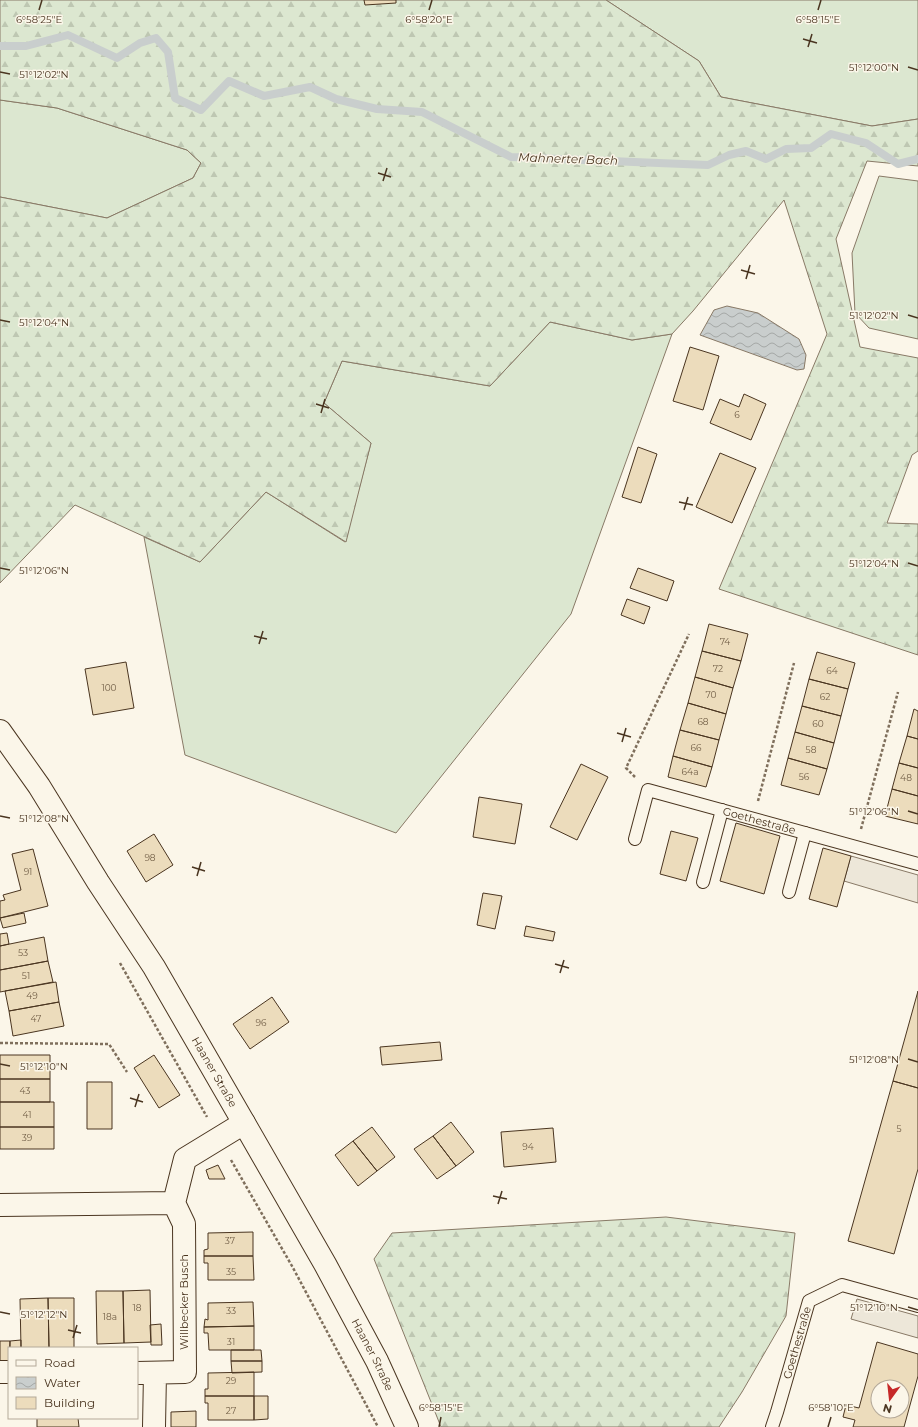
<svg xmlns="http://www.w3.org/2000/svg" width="918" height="1427" viewBox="0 0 918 1427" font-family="Montserrat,sans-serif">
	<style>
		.grass { fill: #dce7d0; stroke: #887966 }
		.forest { fill: url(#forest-firs); stroke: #887966 }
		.parking { fill: #ede7d9; stroke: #887966 }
		.water { fill: url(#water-waves); stroke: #887966 }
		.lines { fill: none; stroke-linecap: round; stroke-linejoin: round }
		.stream { stroke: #c9cecd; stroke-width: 8 }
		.building { fill: #ecdcbc; stroke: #4a3520; fill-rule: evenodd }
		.service-casing { stroke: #4a3520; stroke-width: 14 }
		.minor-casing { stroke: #4a3520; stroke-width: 24 }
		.secondary-casing { stroke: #4a3520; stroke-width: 24 }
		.path { stroke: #7f6f5c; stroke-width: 2.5; stroke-dasharray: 3 2; stroke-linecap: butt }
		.service { stroke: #fbf6e9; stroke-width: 12 }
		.minor { stroke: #fbf6e9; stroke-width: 22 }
		.secondary { stroke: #fbf6e9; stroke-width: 22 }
		.ticks { fill: none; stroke: #4a3520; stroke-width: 1.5 }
		.labels { text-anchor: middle; stroke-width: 3; stroke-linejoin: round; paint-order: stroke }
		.number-label { font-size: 9px; fill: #725f47 }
		.street-label { font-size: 11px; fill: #4a3520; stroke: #fbf6e9 }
		.water-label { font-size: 12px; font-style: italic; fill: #4a3520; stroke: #fbf6e9 }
		.ticks-label { font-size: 10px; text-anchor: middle; fill: #4a3520; stroke: #fbf6e9; stroke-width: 3; stroke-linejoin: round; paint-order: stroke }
	</style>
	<defs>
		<pattern id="forest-firs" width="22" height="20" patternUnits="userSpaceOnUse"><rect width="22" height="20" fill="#dce7d0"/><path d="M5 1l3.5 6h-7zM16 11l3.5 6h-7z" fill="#bec7b2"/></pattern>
		<pattern id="water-waves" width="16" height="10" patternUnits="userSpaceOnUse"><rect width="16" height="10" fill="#c9cecd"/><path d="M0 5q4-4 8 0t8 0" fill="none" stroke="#a5a8a6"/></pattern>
	</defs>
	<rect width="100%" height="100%" fill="#fbf6e9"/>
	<path class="grass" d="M 606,0 L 918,0 L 918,119 L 872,126 L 721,97 L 699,61 Z
		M 0,100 L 57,108 L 187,150 L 201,163 L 193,178 L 107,218 L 0,197 Z
		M 879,176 L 918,181 L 918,339 L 869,328 L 855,313 L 852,253 Z
		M 550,322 L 632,340 L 672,334 L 571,614 L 396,833 L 185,755 L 144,537 L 200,562 L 266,492 L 345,542 L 371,443 L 324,403 L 342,361 L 490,386 Z"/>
	<path class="forest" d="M 0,0 L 606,0 L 699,61 L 721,97 L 872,126 L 918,119 L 918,166 L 867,161 L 836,239 L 860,347 L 918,358 L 918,451 L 912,455 L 887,523 L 918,524 L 918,655 L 719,589 L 827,334 L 784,200 L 693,311 L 672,334 L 632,340 L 550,322 L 490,386 L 342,361 L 324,403 L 371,443 L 346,542 L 266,492 L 200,562 L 75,505 L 0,583 L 0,197 L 107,218 L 193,178 L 201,163 L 187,150 L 57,108 L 0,100 Z
		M 666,1217 L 795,1233 L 786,1316 L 742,1392 L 719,1427 L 441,1427 L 374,1259 L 392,1233 Z"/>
	<path class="parking" d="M 851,856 L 918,875 L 918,903 L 844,881 Z
		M 857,1299 L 918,1316 L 918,1338 L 851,1319 Z"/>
	<path class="water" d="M 727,306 L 758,313 L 799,339 L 806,355 L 804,369 L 797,370 L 700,335 L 714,310 Z"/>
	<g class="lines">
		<path class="stream" d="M 0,46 L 26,46 L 68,35 L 117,58 L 140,43 L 156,38 L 168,52 L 175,98 L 201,110 L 229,81 L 264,96 L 310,87 L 336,99 L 377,109 L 422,112 L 511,157 L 708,165 L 729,155 L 746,151 L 766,159 L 786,149 L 811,148 L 831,134 L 866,143 L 898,164 L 918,159"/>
	</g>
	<path class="building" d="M 364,0 L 396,0 L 396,3 L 365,5 Z
		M 690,347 L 719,356 L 703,410 L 673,401 Z
		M 744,394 L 766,404 L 751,440 L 710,423 L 720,399 L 739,407 Z
		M 638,447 L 657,454 L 641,503 L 622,497 Z
		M 720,453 L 756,468 L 732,523 L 696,507 Z
		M 638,568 L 674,581 L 667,601 L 630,588 Z
		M 627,599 L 650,607 L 644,624 L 621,615 Z
		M 709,624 L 748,634 L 741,661 L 702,651 Z
		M 702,651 L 741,661 L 733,688 L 695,677 Z
		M 817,652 L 855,663 L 848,689 L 809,679 Z
		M 126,662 L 134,708 L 93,715 L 85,669 Z
		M 695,677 L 733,688 L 726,714 L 688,703 Z
		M 809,679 L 848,689 L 841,716 L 802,706 Z
		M 688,703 L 726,714 L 719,740 L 680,730 Z
		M 802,706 L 841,716 L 834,743 L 795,732 Z
		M 914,709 L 918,711 L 918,739 L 907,736 Z
		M 680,730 L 719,740 L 712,767 L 673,756 Z
		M 795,732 L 834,743 L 827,769 L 788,758 Z
		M 907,736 L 918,739 L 918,768 L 899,763 Z
		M 673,756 L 712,767 L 706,787 L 668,777 Z
		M 788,758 L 827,769 L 819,795 L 781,785 Z
		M 899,763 L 918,768 L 918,796 L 892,789 Z
		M 581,764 L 608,777 L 577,840 L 550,827 Z
		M 892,789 L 918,796 L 918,824 L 885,816 Z
		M 479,797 L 522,804 L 515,844 L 473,837 Z
		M 736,823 L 780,836 L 764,894 L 720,881 Z
		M 671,831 L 698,838 L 686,881 L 660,874 Z
		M 154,834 L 173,865 L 146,882 L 127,851 Z
		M 823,848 L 851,856 L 837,907 L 809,899 Z
		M 33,849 L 48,906 L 0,918 L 0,901 L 5,900 L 3,895 L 21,890 L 12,854 Z
		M 483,893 L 502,896 L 495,929 L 477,925 Z
		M 24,913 L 26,923 L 3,928 L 0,918 Z
		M 526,926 L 555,932 L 553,941 L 524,936 Z
		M 7,933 L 9,944 L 0,946 L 0,934 Z
		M 44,937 L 48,961 L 0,970 L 0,946 Z
		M 48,961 L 53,982 L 0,992 L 0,970 Z
		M 56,982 L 59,1002 L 9,1011 L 5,991 Z
		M 918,991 L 918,1088 L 893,1081 Z
		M 272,997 L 289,1022 L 250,1049 L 233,1024 Z
		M 59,1002 L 64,1026 L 13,1036 L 9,1011 Z
		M 440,1042 L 442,1060 L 382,1065 L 380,1047 Z
		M 0,1055 L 50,1055 L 50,1079 L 0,1079 Z
		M 154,1055 L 180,1095 L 159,1108 L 134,1068 Z
		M 0,1079 L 50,1079 L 50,1102 L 0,1102 Z
		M 893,1081 L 918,1088 L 918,1169 L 894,1254 L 848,1241 Z
		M 87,1082 L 112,1082 L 112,1129 L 87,1129 Z
		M 0,1102 L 54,1102 L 54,1127 L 0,1127 Z
		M 451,1122 L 474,1152 L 456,1166 L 433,1136 Z
		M 0,1127 L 54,1127 L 54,1149 L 0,1149 Z
		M 372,1127 L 395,1157 L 377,1171 L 353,1141 Z
		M 553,1128 L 556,1162 L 504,1167 L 501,1132 Z
		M 433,1136 L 456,1166 L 437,1179 L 414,1149 Z
		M 353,1141 L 377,1171 L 358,1186 L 335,1155 Z
		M 218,1165 L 225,1179 L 209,1179 L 206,1170 Z
		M 253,1232 L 253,1256 L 204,1256 L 204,1250 L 208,1249 L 208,1233 Z
		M 204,1256 L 253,1256 L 254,1280 L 208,1280 L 208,1263 L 204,1263 Z
		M 150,1290 L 151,1342 L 124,1343 L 123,1291 Z
		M 96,1291 L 123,1291 L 124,1343 L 97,1344 Z
		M 48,1298 L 74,1298 L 74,1348 L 49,1348 Z
		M 48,1298 L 49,1348 L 21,1348 L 20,1299 Z
		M 253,1302 L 254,1326 L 204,1327 L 205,1319 L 208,1320 L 208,1303 Z
		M 161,1324 L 162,1345 L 151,1345 L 150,1325 Z
		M 254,1326 L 254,1350 L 209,1350 L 208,1333 L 204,1333 L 204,1327 Z
		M 21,1340 L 21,1348 L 10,1348 L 10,1341 Z
		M 0,1341 L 10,1341 L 9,1362 L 0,1362 Z
		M 877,1342 L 918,1354 L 918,1376 L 904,1427 L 853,1427 L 855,1420 L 843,1417 L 846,1405 L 859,1408 ZM 878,1387 L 902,1387 L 902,1411 L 878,1411 Z
		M 231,1350 L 261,1350 L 262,1361 L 231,1361 Z
		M 231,1361 L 262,1361 L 262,1372 L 232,1373 Z
		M 254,1372 L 254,1396 L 205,1396 L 205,1389 L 208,1389 L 208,1373 Z
		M 205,1396 L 254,1396 L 254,1420 L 208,1420 L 208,1403 L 205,1403 Z
		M 254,1396 L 268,1396 L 268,1419 L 254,1420 Z
		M 196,1411 L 196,1427 L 171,1427 L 171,1412 Z
		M 37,1418 L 78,1418 L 79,1427 L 37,1427 Z"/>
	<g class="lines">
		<defs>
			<g id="service">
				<path id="s1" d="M 635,839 L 648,790 L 918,864"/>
				<path d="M 703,882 L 722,810"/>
				<path d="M 789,892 L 805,833"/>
				<path id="s2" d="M 772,1427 L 777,1412 L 809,1301 L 842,1285 L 918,1306"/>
			</g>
			<path id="minor" d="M 0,1205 L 174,1203 L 185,1159 L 244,1123
				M 0,1372 L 9,1372
				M 137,1373 L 185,1372 L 184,1224 L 174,1203
				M 154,1427 L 155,1373"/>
			<g id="secondary">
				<path id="s3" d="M 0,731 L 39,786 L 98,882 L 154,967 L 244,1123 L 325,1264 L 377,1361 L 407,1427"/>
			</g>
		</defs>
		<use href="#service" class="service-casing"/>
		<use href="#minor" class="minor-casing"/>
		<use href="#secondary" class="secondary-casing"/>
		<path class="path" d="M 635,777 L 626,768 L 689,634
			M 758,801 L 794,663
			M 861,829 L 898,692
			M 120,963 L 207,1117
			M 0,1043 L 109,1044 L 127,1072
			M 231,1160 L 292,1266 L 378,1427"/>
		<use href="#service" class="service"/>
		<use href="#minor" class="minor"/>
		<use href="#secondary" class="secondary"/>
	</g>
	<path class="ticks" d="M 39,10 L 42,0M 429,10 L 432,0M 818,10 L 821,0M 803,39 L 817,43M 808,47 L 812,34M 908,67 L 918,70M 0,72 L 10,74M 378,173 L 391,177M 383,181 L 387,168M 741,270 L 755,274M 746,279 L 750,265M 908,315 L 918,318M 0,320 L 10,322M 316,404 L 329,408M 321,413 L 325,399M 679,502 L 693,505M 684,510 L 688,497M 908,563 L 918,566M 0,568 L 10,570M 254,636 L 267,639M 259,644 L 263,631M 617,733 L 631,737M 622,742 L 626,728M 908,811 L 918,814M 0,816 L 10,818M 192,867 L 205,871M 197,876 L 201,862M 555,964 L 569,968M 560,973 L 564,960M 908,1059 L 918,1062M 0,1064 L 10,1066M 130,1098 L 143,1102M 135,1107 L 139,1094M 493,1196 L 507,1199M 498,1204 L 502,1191M 908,1307 L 918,1310M 0,1312 L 10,1314M 68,1330 L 81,1333M 73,1338 L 77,1325M 439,1427 L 441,1417M 828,1427 L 831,1417"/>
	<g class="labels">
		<g class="number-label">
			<text x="737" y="418">6</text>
			<text x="725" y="645">74</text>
			<text x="718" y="672">72</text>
			<text x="832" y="674">64</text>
			<text x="109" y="691">100</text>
			<text x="711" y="698">70</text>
			<text x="825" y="700">62</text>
			<text x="703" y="725">68</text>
			<text x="818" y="727">60</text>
			<text x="696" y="751">66</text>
			<text x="811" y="753">58</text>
			<text x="690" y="775">64a</text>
			<text x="804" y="780">56</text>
			<text x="906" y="781">48</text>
			<text x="150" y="861">98</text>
			<text x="28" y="875">91</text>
			<text x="23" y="956">53</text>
			<text x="26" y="979">51</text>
			<text x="32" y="999">49</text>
			<text x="36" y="1022">47</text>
			<text x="261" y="1026">96</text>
			<text x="25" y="1094">43</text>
			<text x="27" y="1118">41</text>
			<text x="899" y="1132">5</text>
			<text x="27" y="1141">39</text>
			<text x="528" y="1150">94</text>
			<text x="230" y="1244">37</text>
			<text x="231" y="1275">35</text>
			<text x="137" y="1311">18</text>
			<text x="231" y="1314">33</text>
			<text x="110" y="1320">18a</text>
			<text x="231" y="1345">31</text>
			<text x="231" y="1384">29</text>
			<text x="231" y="1414">27</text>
		</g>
		<g class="street-label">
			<text dy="4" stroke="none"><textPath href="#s1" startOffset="166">Goethestraße</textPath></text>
			<text dy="4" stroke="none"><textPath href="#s3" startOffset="403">Haaner Straße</textPath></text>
			<text transform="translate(184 1302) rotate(-90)" y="4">Willbecker Busch</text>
			<text dy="4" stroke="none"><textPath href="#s2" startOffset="88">Goethestraße</textPath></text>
			<text dy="4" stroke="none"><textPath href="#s3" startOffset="727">Haaner Straße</textPath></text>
		</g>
		<g class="water-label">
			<text transform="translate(568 159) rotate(2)" y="4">Mahnerter Bach</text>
		</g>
	</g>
	<g class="ticks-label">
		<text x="39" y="23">6°58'25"E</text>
		<text x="429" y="23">6°58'20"E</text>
		<text x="818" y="23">6°58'15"E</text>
		<text x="874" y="71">51°12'00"N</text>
		<text x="44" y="78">51°12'02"N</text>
		<text x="874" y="319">51°12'02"N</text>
		<text x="44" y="326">51°12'04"N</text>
		<text x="874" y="567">51°12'04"N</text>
		<text x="44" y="574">51°12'06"N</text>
		<text x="874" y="815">51°12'06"N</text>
		<text x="44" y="822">51°12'08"N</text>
		<text x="874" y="1063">51°12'08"N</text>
		<text x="44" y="1070">51°12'10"N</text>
		<text x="874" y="1311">51°12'10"N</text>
		<text x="44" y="1318">51°12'12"N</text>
		<text x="441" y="1411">6°58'15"E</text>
		<text x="831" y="1411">6°58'10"E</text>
	</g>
	<rect x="8" y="1347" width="130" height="72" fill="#fbf6e9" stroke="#b4a999"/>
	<rect x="16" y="1360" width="20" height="6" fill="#fbf6e9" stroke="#b4a999"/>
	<text x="44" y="1367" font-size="12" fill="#4a3520">Road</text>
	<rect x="16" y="1377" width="20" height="12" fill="url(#water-waves)" stroke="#b4a999"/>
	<text x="44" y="1387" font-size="12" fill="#4a3520">Water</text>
	<rect x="16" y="1397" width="20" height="12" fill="#ecdcbc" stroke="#b4a999"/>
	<text x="44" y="1407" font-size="12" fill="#4a3520">Building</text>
	<g transform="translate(890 1399) rotate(195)"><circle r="19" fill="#fbf6e9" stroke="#b4a999"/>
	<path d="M0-3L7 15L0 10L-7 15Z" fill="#c62828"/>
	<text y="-6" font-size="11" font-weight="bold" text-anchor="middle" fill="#4a3520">N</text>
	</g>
</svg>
